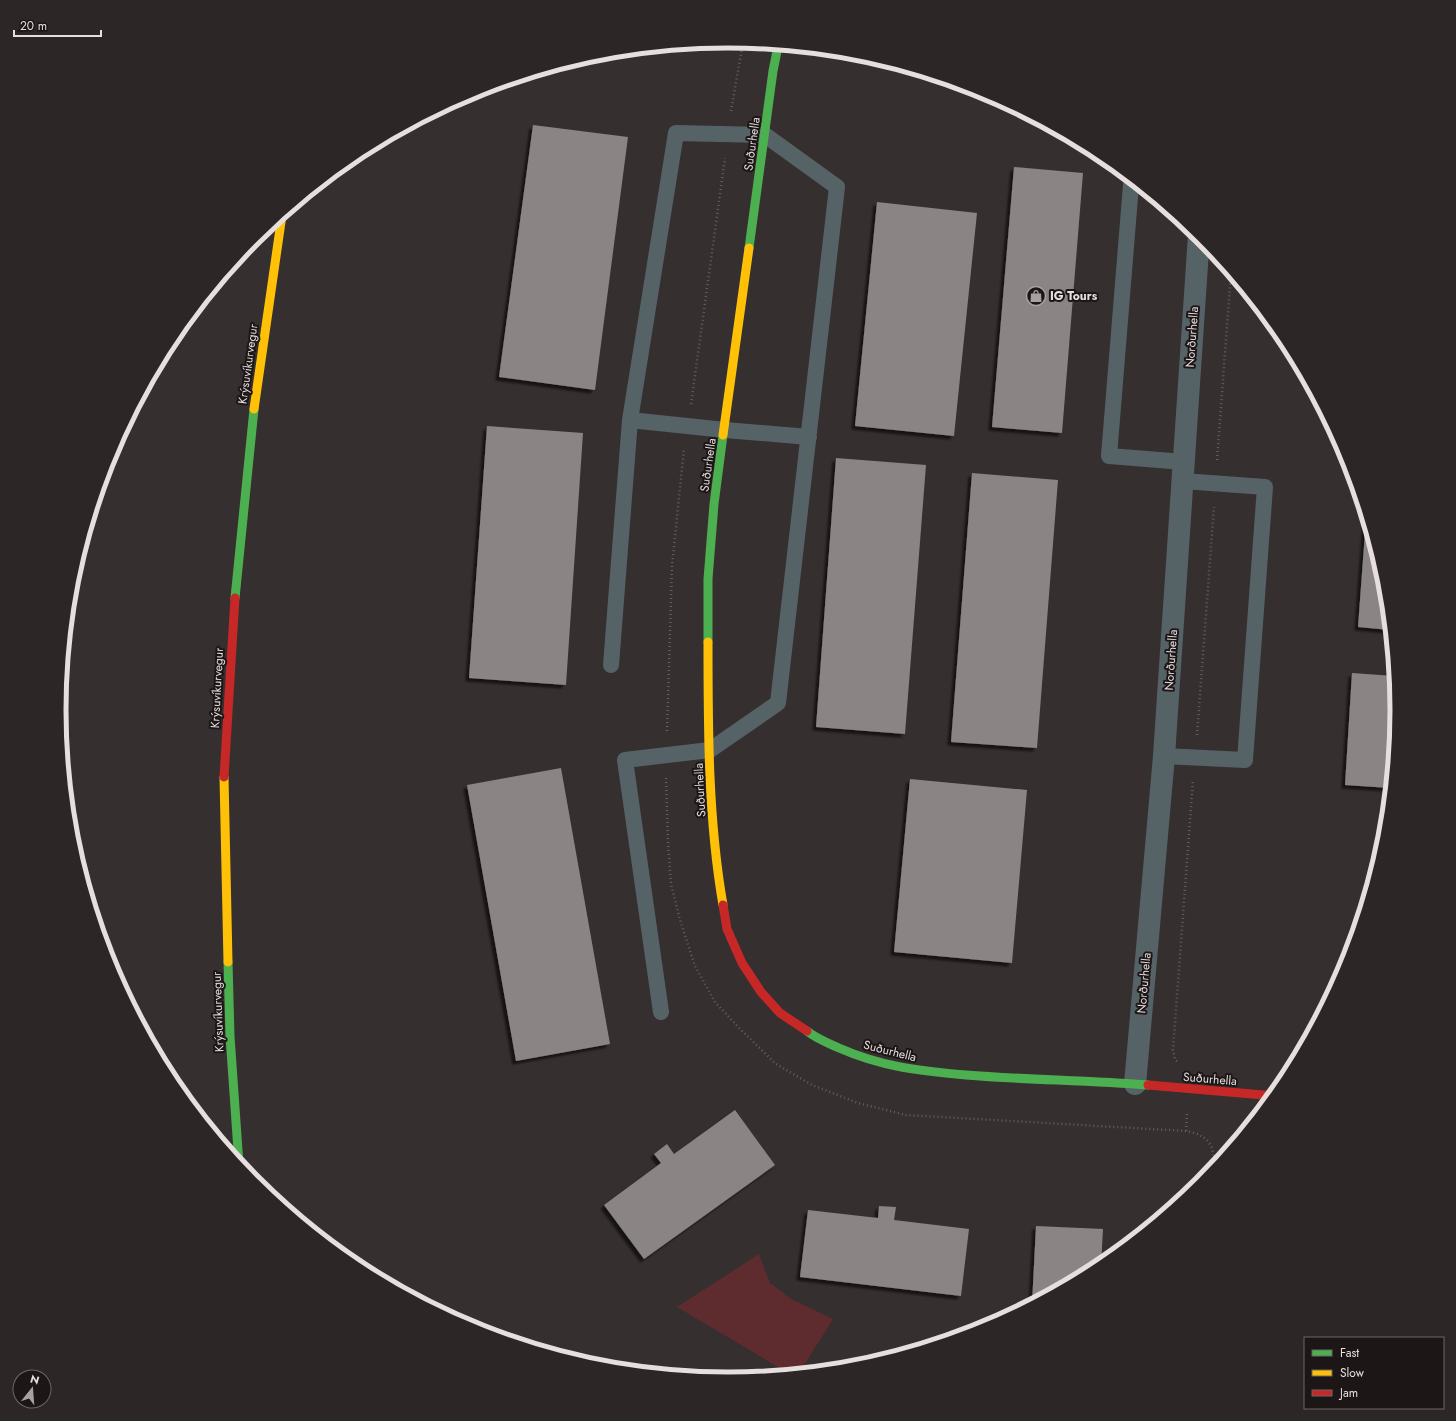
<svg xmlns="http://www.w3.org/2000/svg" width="1456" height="1421" viewBox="0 0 1456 1421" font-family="Jost,sans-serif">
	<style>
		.green { fill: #5e2c2f }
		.building { fill: #8a8484; filter: url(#shadow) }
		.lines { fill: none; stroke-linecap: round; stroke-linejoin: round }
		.path { stroke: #5b6365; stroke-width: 2.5; stroke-dasharray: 1 3; stroke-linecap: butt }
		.lane { stroke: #556367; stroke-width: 16 }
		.street { stroke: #556367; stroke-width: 22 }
		.fast { stroke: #4caf50; stroke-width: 9 }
		.slow { stroke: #ffc107; stroke-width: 9 }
		.jam { stroke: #c62828; stroke-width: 9 }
		.labels { text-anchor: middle; stroke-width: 4; stroke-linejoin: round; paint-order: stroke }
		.street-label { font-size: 12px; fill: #e7dede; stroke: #1c1616 }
		.poi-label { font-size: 12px; font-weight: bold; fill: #e7dede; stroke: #1c1616; text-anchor: start }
		.rim { fill: none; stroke: #e7dede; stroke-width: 5 }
	</style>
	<defs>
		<filter id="shadow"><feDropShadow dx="-3.5" dy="3.5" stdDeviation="1" flood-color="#0009"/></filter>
	</defs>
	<rect width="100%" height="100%" fill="#362f2f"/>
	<path class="green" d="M 759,1254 L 770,1283 L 791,1299 L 833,1319 L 799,1373 L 790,1374 L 677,1307 Z"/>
	<path class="building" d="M 533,125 L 628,137 L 595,390 L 499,377 Z
		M 1014,167 L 1083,173 L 1062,433 L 992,427 Z
		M 877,202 L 977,213 L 954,436 L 855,426 Z
		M 487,426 L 583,433 L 566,685 L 469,678 Z
		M 836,458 L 926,465 L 905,734 L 816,727 Z
		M 972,473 L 1058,480 L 1037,748 L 951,742 Z
		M 1366,519 L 1385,580 L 1390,630 L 1358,627 Z
		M 1352,673 L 1394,676 L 1397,711 L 1390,788 L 1345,785 Z
		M 561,768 L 610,1044 L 516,1061 L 467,785 Z
		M 910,779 L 1027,790 L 1012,963 L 894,952 Z
		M 735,1110 L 775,1165 L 644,1259 L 604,1205 L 661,1163 L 654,1154 L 667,1144 L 674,1154 Z
		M 879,1206 L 896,1207 L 894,1220 L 969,1229 L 961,1296 L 800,1277 L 808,1210 L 878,1218 Z
		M 1036,1226 L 1103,1229 L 1101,1266 L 1032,1304 Z"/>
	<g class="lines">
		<path class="path" d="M 731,111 L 743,42
			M 691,404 L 725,158
			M 1217,460 L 1231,273
			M 667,731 L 672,566 L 684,449
			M 1197,735 L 1214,507
			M 666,778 L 668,842 L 671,884 L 680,920 L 695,966 L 715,1002 L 740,1029 L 776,1064 L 812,1085 L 858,1103 L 906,1115 L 1186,1131 C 1196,1133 1206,1136 1211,1146 C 1214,1152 1213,1159 1217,1165
			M 1177,1061 L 1175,1060 L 1173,1050 L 1193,780
			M 1186,1131 L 1187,1114"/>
		<path class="lane" d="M 1131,185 L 1109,456 L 1184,462
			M 630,420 L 725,430 L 809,437
			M 611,665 L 630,420 L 676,133 L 765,135 L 837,187 L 778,703 L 710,750 L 625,760 L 661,1012
			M 1164,756 L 1245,760 L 1265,487 L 1183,481"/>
		<path class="street" d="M 1135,1084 L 1164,756 L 1199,235"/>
		<path class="fast" d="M 749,248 L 773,71 L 778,46
			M 235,598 L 254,409
			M 708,642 L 708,579 L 714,504 L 723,435
			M 228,962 L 230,1036 L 239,1165
			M 807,1031 C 817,1039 828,1043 839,1048 C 882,1067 920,1071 966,1075 C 1027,1080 1088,1080 1148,1085"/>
		<path class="slow" d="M 254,409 L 282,215
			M 723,435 L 749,248
			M 708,642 C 708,729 708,819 723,905
			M 224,777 L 228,962"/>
		<path class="jam" d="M 224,777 L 235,598
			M 723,905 L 727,929 L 742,963 L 761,992 L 780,1013 L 807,1031
			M 1148,1085 L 1274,1096"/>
	</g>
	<defs>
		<symbol id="shop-ring" viewBox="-11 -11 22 22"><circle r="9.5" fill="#1c1616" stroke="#a9a1a1" stroke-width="1.5"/><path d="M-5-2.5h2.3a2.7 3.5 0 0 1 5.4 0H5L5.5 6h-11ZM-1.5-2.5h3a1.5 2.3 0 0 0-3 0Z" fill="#a9a1a1"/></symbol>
	</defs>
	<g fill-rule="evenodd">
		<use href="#shop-ring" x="1025" y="285" width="22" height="22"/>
	</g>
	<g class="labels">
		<g class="street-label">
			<text transform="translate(752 144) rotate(-82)" y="4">Suðurhella</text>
			<text transform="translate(1192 337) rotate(-86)" y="4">Norðurhella</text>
			<text transform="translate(248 364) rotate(-82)" y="4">Krýsuvíkurvegur</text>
			<text transform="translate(708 465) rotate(-82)" y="4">Suðurhella</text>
			<text transform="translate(1171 660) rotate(-86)" y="4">Norðurhella</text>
			<text transform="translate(217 688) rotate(-87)" y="4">Krýsuvíkurvegur</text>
			<text transform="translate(700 790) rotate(-93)" y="4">Suðurhella</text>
			<text transform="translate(1144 983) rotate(-85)" y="4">Norðurhella</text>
			<text transform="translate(218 1012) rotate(-92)" y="4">Krýsuvíkurvegur</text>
			<text transform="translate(890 1051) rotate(14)" y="4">Suðurhella</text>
			<text transform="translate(1210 1079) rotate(5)" y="4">Suðurhella</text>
		</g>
		<g class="poi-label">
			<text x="1050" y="300">IG Tours</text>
		</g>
	</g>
	<path d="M0 0H1456V1421H0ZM66 710a662 662 0 1 1 1324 0a662 662 0 1 1-1324 0Z" fill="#2c2626" fill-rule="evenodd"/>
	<path class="rim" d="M66 710a662 662 0 1 1 1324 0a662 662 0 1 1-1324 0Z"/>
	<rect x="1304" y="1337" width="140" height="72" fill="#1c1616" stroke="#6d6666"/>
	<rect x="1312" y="1350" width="20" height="6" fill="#4caf50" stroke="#6d6666"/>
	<text x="1340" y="1357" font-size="12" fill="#e7dede">Fast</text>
	<rect x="1312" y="1370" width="20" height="6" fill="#ffc107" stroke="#6d6666"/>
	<text x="1340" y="1377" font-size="12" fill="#e7dede">Slow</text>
	<rect x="1312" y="1390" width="20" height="6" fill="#c62828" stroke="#6d6666"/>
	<text x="1340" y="1397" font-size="12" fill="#e7dede">Jam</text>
	<g transform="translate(32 1389) rotate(17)"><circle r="19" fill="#1c1616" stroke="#6d6666"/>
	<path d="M0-3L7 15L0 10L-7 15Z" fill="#a9a1a1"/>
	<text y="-6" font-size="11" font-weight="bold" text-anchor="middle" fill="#e7dede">N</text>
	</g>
	<path d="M14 30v6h87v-6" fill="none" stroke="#e7dede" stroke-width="2"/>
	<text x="20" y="30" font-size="12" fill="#e7dede" stroke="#1c1616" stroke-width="3" paint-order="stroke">20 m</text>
</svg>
